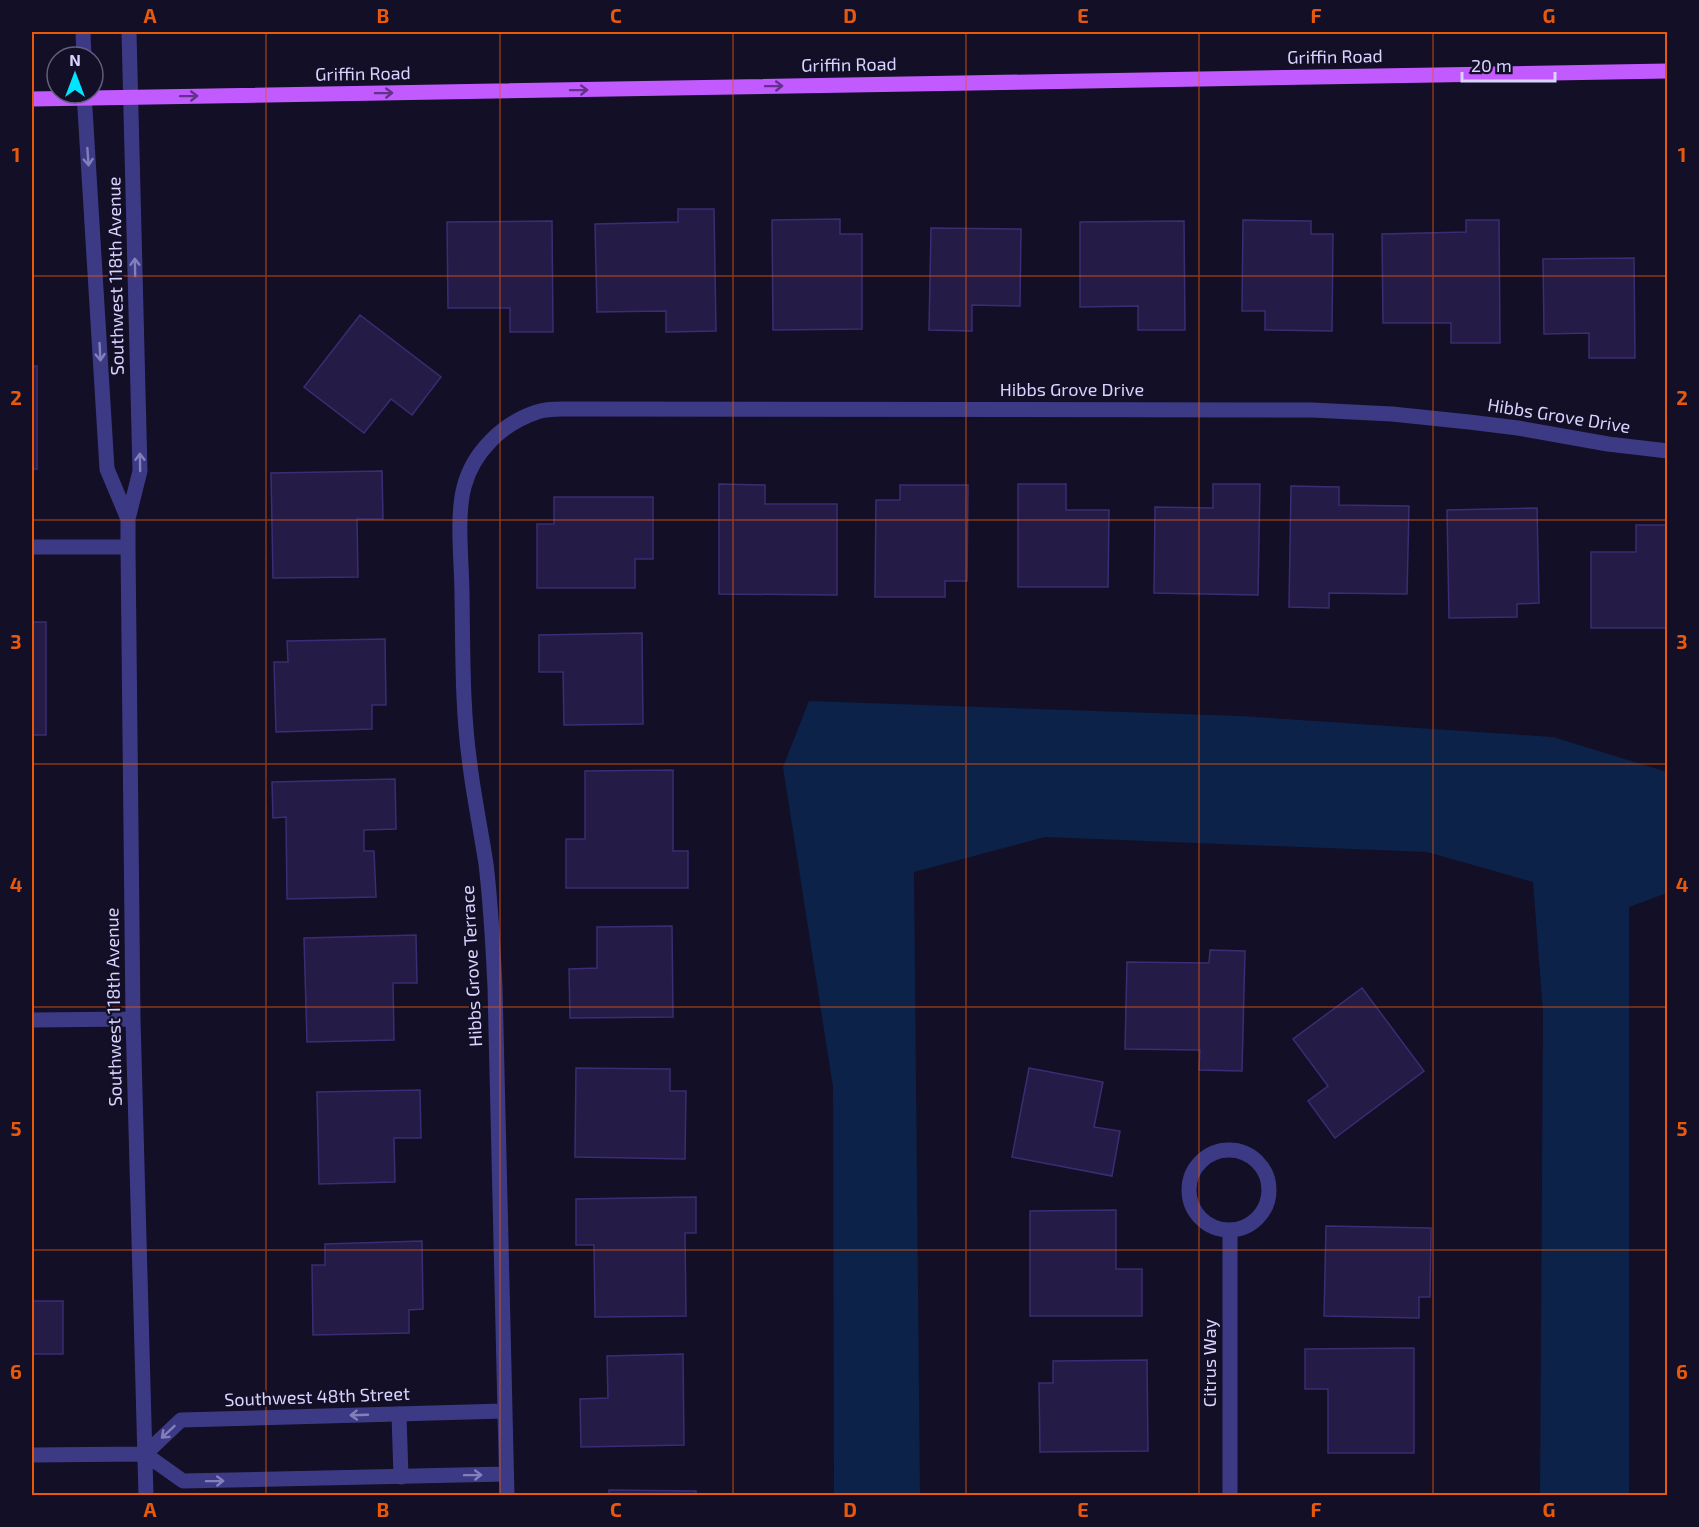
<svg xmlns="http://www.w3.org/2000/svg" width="1699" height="1527" viewBox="0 0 1699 1527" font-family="'Exo 2',sans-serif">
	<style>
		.water { fill: #0c2248 }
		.building { fill: #241b47; stroke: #3b2d73; stroke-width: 1.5 }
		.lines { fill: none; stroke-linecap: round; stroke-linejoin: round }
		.service { stroke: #3d3a85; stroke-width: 15 }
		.minor { stroke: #3d3a85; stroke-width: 15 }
		.primary { stroke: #c25bff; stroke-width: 15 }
		.oneway { stroke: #623188 }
		.oneway2 { stroke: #837fbc }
		.grid { fill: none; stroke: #e8590c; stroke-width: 1.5; stroke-opacity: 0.55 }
		.labels { text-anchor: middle; stroke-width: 4.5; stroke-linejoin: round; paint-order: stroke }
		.street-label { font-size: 18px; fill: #d9d4ff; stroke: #130f26 }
		.neatline { fill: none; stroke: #e8590c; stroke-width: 2 }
		.grid-label { font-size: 20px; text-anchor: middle; font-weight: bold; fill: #e8590c }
	</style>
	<rect width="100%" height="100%" fill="#130f26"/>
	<path class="water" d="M 809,701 L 1241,716 L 1553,737 L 1667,772 L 1667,893 L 1629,907 L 1629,1495 L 1540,1495 L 1543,1012 L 1533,882 L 1427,852 L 1045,837 L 914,872 L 920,1495 L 834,1495 L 833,1087 L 783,767 Z"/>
	<path class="building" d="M 678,209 L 714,209 L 716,331 L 666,332 L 666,311 L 597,312 L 595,224 L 678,222 Z
		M 840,219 L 840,234 L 862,234 L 862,329 L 773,330 L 772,220 Z
		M 1243,220 L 1311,221 L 1311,234 L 1333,234 L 1332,331 L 1265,330 L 1265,311 L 1242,311 Z
		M 1466,220 L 1499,220 L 1500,343 L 1451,343 L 1451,323 L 1383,323 L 1382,234 L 1466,232 Z
		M 552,221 L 553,332 L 510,332 L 510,308 L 448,308 L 447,222 Z
		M 1184,221 L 1185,330 L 1138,330 L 1138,306 L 1080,307 L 1080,222 Z
		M 931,228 L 1021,229 L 1020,306 L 972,305 L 972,331 L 929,330 Z
		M 1634,258 L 1635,358 L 1589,358 L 1589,333 L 1544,334 L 1543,259 Z
		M 360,315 L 441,377 L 412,415 L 391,399 L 364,433 L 304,387 Z
		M 32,366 L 37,366 L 37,469 L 32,469 Z
		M 382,471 L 383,519 L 357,519 L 358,577 L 273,578 L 271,473 Z
		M 719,484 L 765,485 L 765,504 L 837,504 L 837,595 L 719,594 Z
		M 1018,484 L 1066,484 L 1066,510 L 1109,510 L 1108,587 L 1018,587 Z
		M 1213,484 L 1260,484 L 1258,595 L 1154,593 L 1155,507 L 1213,508 Z
		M 900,485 L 968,485 L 967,581 L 945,581 L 945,597 L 875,597 L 876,500 L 900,500 Z
		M 1291,486 L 1339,487 L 1339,505 L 1409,506 L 1407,594 L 1329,593 L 1329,608 L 1289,607 Z
		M 554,497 L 653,497 L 653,559 L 635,559 L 635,588 L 537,588 L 537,524 L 554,524 Z
		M 1537,508 L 1539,603 L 1517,604 L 1517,617 L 1449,618 L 1447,510 Z
		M 1636,525 L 1668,525 L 1668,628 L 1591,628 L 1591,552 L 1636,552 Z
		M 32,622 L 46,622 L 46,735 L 32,735 Z
		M 642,633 L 643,724 L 564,725 L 563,672 L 539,672 L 539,635 Z
		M 385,639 L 386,705 L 372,705 L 372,729 L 276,732 L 274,662 L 288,662 L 287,641 Z
		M 673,770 L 673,851 L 688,851 L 688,888 L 566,888 L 566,839 L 585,839 L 585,771 Z
		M 395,779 L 396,829 L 364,830 L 364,851 L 374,851 L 376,897 L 287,899 L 286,817 L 273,818 L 272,782 Z
		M 672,926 L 673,1017 L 570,1018 L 569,969 L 597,968 L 597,927 Z
		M 416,935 L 417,983 L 393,983 L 394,1040 L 307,1042 L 304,938 Z
		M 1210,950 L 1245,951 L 1242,1071 L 1199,1070 L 1200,1050 L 1125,1049 L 1127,962 L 1209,963 Z
		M 1362,988 L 1424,1071 L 1335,1138 L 1308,1101 L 1328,1086 L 1293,1039 Z
		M 576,1068 L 670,1069 L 670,1091 L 686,1091 L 685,1159 L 575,1157 Z
		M 1029,1068 L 1103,1082 L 1094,1127 L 1120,1131 L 1112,1176 L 1012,1157 Z
		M 420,1090 L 421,1138 L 394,1138 L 395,1182 L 319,1184 L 317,1092 Z
		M 696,1197 L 696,1233 L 685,1233 L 686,1316 L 595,1317 L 594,1245 L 576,1245 L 576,1199 Z
		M 1116,1210 L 1116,1269 L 1142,1269 L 1142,1316 L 1030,1316 L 1030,1211 Z
		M 1326,1226 L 1431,1228 L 1430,1297 L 1419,1297 L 1419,1318 L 1324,1316 Z
		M 422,1241 L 423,1309 L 409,1310 L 409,1333 L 313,1335 L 312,1265 L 325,1265 L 325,1244 Z
		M 32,1301 L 63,1301 L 63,1354 L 32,1354 Z
		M 1414,1348 L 1414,1453 L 1328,1453 L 1328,1389 L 1305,1389 L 1305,1349 Z
		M 683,1354 L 684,1445 L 581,1447 L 580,1399 L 608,1398 L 607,1356 Z
		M 1147,1360 L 1148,1451 L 1040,1452 L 1039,1383 L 1053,1383 L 1053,1361 Z
		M 609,1490 L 696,1491 L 696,1496 L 609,1496 Z"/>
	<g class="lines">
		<path class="service" d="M 399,1414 L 401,1477"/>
		<path class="minor" d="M 83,32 L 84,57
			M 129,32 L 140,471 L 128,519 L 128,547 L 133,1019 L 146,1496
			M 84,93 L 107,469 L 128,519
			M 32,547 L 128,547
			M 32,1020 L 133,1019
			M1189 1190a40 40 0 1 1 80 0a40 40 0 1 1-80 0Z
			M 1230,1230 L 1230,1496
			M 145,1454 L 181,1420 L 504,1411
			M 32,1455 L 145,1454 L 183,1481 L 506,1474
			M 507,1496 L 495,987 C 493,945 491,905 486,864 C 481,831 474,798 470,765 C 462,709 463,653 462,596 C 462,564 456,518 464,487 C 473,452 503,423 537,412 C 545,409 555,409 564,409 L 1312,410 L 1392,414 L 1469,422 L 1518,428 L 1608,444 L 1668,451"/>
		<path class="primary" d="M 32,99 L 1668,71"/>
	</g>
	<defs><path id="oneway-shaft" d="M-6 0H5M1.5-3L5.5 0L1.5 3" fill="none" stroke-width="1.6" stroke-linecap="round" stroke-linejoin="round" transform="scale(1.5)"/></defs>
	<g class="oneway">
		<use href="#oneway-shaft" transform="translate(774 86) rotate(-1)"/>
		<use href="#oneway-shaft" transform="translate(579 90) rotate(-1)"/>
		<use href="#oneway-shaft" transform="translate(384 93) rotate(-1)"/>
		<use href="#oneway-shaft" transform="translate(189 96) rotate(-1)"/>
	</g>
	<g class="oneway2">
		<use href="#oneway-shaft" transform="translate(88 157) rotate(86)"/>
		<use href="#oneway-shaft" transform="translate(135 267) rotate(-91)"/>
		<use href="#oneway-shaft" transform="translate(100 352) rotate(87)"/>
		<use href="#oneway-shaft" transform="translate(140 462) rotate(-91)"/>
		<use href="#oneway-shaft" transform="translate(359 1415) rotate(178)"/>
		<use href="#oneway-shaft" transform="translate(168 1432) rotate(137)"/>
		<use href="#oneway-shaft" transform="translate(473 1475) rotate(-1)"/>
		<use href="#oneway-shaft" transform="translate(215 1481) rotate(-1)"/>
	</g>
	<path class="grid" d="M 266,32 L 266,1496M 500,32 L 500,1496M 733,32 L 733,1496M 966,32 L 966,1496M 1199,32 L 1199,1496M 1433,32 L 1433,1496M 32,276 L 1668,276M 32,520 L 1668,520M 32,764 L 1668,764M 32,1007 L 1668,1007M 32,1250 L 1668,1250"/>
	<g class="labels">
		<g class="street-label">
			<text transform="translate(1335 57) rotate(-1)" y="6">Griffin Road</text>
			<text transform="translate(849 65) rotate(-1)" y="6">Griffin Road</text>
			<text transform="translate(363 74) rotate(-1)" y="6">Griffin Road</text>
			<text transform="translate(116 276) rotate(-91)" y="6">Southwest 118th Avenue</text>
			<text x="1072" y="396">Hibbs Grove Drive</text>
			<text transform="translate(1559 416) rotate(9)" y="6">Hibbs Grove Drive</text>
			<text transform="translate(472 966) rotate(-93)" y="6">Hibbs Grove Terrace</text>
			<text transform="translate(114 1007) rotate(-91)" y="6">Southwest 118th Avenue</text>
			<text transform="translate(1210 1363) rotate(-90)" y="6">Citrus Way</text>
			<text transform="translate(317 1397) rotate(-2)" y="6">Southwest 48th Street</text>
		</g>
	</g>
	<rect width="1699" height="1527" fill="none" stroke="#130f26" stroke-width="66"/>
	<g transform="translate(75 75)"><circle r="28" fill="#130f26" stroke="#625e7d" stroke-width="1.5"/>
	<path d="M0-4.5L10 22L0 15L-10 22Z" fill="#00e5ff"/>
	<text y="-9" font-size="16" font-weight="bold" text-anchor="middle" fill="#d9d4ff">N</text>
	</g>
	<path d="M1462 72v9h93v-9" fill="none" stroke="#d9d4ff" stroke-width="3"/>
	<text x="1471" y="72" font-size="18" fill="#d9d4ff" stroke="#130f26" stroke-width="4.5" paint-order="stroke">20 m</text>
	<rect x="33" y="33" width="1633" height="1461" class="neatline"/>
	<g class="grid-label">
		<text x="150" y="23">A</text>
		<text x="383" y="23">B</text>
		<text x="616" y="23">C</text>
		<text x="850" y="23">D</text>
		<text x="1083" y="23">E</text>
		<text x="1316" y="23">F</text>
		<text x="1549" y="23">G</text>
		<text x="16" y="162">1</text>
		<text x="1682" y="162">1</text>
		<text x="16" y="405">2</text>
		<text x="1682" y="405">2</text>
		<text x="16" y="649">3</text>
		<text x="1682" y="649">3</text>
		<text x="16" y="892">4</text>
		<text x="1682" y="892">4</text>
		<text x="16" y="1136">5</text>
		<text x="1682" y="1136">5</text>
		<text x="16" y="1379">6</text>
		<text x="1682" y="1379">6</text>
		<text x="150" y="1517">A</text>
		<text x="383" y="1517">B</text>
		<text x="616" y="1517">C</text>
		<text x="850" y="1517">D</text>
		<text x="1083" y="1517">E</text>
		<text x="1316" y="1517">F</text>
		<text x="1549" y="1517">G</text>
	</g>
</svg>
